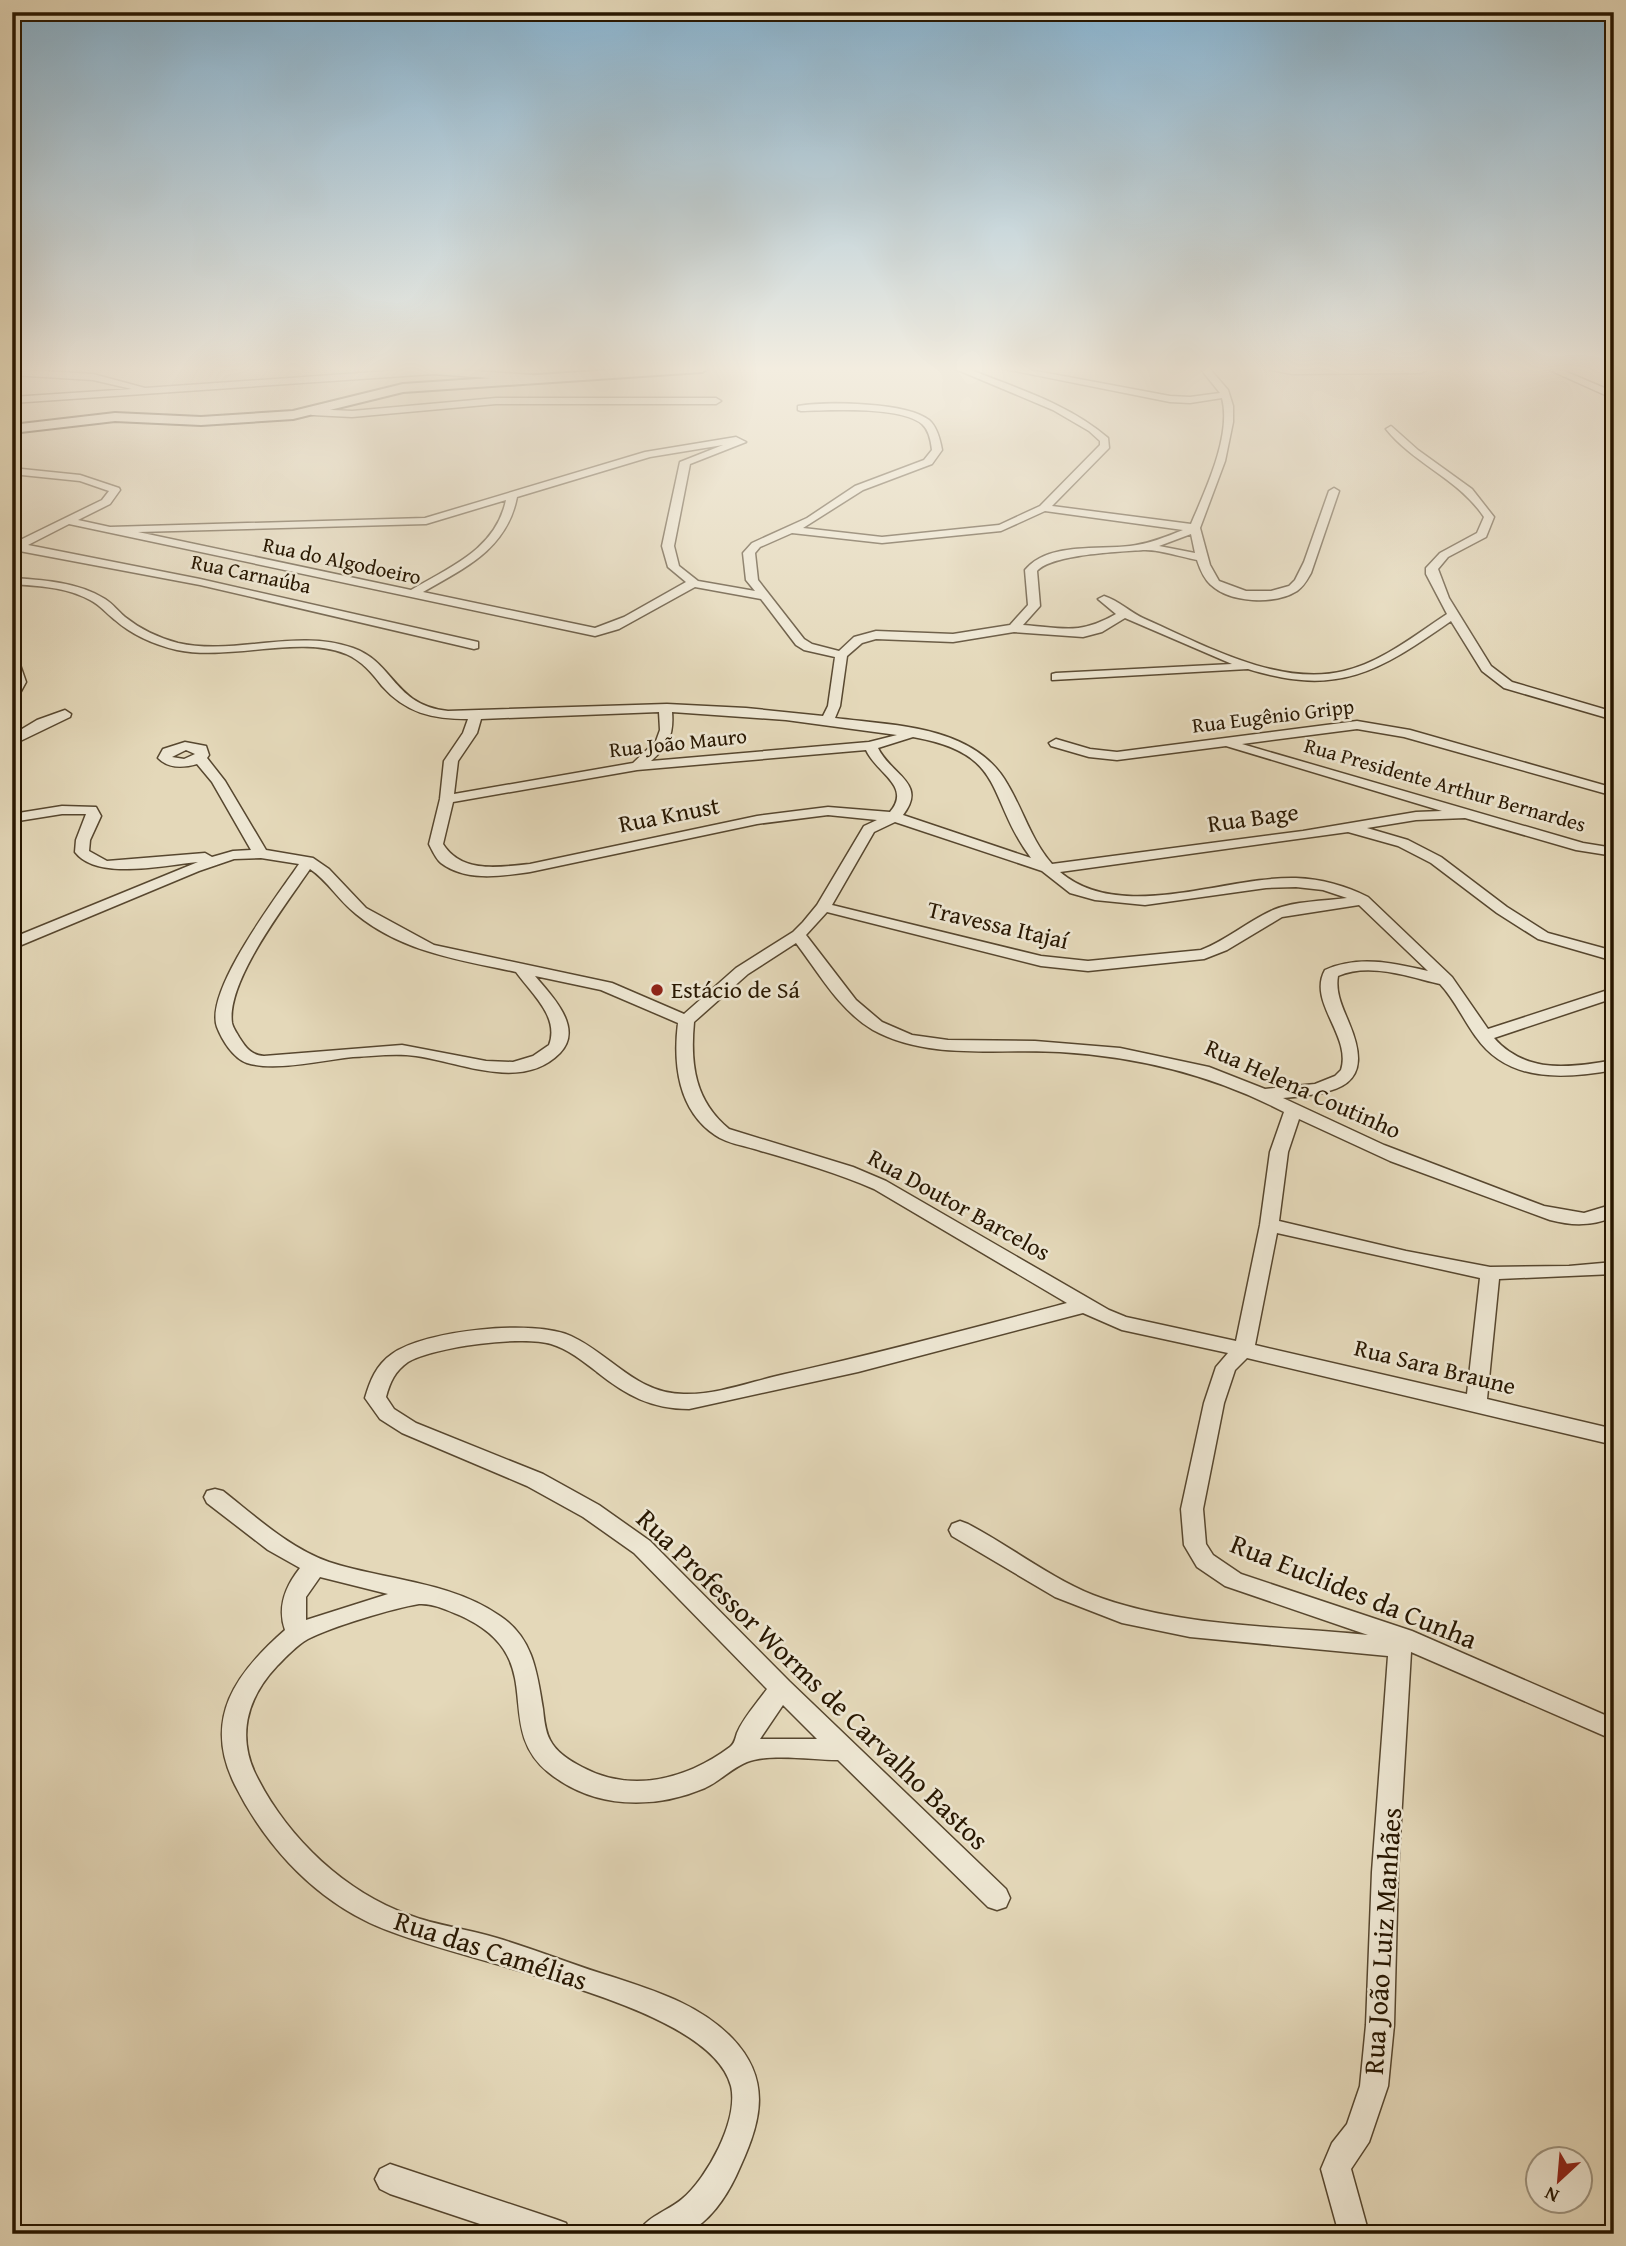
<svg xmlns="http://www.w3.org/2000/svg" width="1626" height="2246" viewBox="0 0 1626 2246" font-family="'Gentium Book Plus',serif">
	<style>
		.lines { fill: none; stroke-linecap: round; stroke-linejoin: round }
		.street-casing { stroke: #57472f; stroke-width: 3 }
		.secondary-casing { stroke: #281701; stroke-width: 4 }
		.street { fill: #ede6d2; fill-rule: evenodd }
		.secondary { fill: #ede6d2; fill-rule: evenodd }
		.poi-dot { fill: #8f2418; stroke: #ede6d2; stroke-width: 2.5 }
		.labels { text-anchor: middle; stroke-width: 5; stroke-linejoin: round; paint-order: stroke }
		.far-street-label { font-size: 21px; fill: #281701; stroke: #ede6d2 }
		.street-label { font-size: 24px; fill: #281701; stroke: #ede6d2 }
		.poi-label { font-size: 24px; fill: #281701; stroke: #ede6d2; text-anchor: start }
		.near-street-label { font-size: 28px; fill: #281701; stroke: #ede6d2 }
	</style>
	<rect width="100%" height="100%" fill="#e4d8b9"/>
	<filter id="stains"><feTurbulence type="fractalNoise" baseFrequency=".00286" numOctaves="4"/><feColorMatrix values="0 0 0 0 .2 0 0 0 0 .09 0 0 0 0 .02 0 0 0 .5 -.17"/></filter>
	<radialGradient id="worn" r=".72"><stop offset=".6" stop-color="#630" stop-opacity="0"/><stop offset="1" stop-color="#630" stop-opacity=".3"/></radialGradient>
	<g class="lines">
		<defs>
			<path id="street" d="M 432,368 L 532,375 L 537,378 L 532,381 L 433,374 L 12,403 L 12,397 L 132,389 L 93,380 L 12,375 L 12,369 L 93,374 L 145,388 Z
				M 953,368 L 966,368 C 1015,388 1068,403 1108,438 L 1109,448 L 1052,506 L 1191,524 C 1205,491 1232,435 1222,398 L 1190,403 L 1170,402 L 1000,368 L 1020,368 L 1170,396 L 1190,397 L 1220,393 L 1200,368 L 1209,368 L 1228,390 L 1233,406 L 1233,422 L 1225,461 L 1200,528 L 1210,565 L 1219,581 L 1246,591 L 1271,591 L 1289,586 L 1295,580 L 1304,562 L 1329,491 L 1334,488 L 1339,491 L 1311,573 C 1307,580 1304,586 1297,591 C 1275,605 1230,603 1211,585 C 1204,579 1200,569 1197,560 C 1181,557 1159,549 1143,550 C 1119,552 1052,554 1037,571 L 1040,606 L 1023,625 C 1064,628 1079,635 1116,614 L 1098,599 L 1104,596 C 1118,600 1131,613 1145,619 C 1204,645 1279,687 1344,671 C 1382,662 1415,635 1447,614 L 1426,574 L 1426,568 L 1440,553 L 1477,533 L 1484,517 C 1459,479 1414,464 1386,429 L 1391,426 L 1418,450 L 1472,489 L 1494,517 L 1486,537 L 1448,557 L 1438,569 L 1449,598 L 1491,666 L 1512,682 L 1614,712 L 1614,720 L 1504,688 L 1482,671 L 1451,621 C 1378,672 1338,697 1248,669 L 1052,680 L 1052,674 L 1056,673 L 1232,664 L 1125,618 L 1102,632 L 1083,637 L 1014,632 L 953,642 L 876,639 L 862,643 L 847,656 L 840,706 L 835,718 C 895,726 975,725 1008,785 C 1024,812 1031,840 1052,864 L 1303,831 L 1416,812 L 1442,811 L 1226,746 L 1117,760 L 1089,757 L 1051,746 L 1049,743 L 1056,739 L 1090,749 L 1117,752 L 1357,721 L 1410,730 L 1614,788 L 1614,796 L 1404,737 L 1357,729 L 1242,744 L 1583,843 L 1614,848 L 1614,856 L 1576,850 L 1465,818 L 1416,820 L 1367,828 L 1408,840 L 1441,857 L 1507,907 L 1548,933 L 1614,951 L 1614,961 L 1538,939 L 1497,913 L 1431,863 L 1398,846 L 1348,832 L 1060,872 C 1121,924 1224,876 1296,878 C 1322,879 1346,886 1368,897 L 1452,977 L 1488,1029 L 1614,988 L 1614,998 L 1494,1038 C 1526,1074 1571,1068 1614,1060 L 1614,1070 C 1564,1079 1508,1083 1476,1037 C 1464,1021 1455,1000 1440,984 C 1409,977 1370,962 1338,976 C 1335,993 1343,1008 1349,1023 C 1376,1087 1339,1093 1283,1098 L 1384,1145 L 1544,1206 L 1584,1213 L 1614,1204 L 1614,1217 C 1591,1226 1573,1226 1550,1220 L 1390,1161 L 1299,1119 L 1288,1152 L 1279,1221 L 1406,1251 L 1490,1267 L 1569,1266 L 1614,1262 L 1614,1274 L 1499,1279 L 1487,1399 L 1614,1429 L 1614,1445 L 1247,1358 L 1235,1370 L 1224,1403 L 1203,1509 L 1206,1544 L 1213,1555 L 1241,1574 L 1412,1631 L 1614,1719 L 1614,1740 L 1411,1652 L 1398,1872 L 1394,2025 L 1388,2086 L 1369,2142 L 1351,2169 L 1369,2234 L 1339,2234 L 1321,2169 L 1332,2143 L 1347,2124 L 1360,2086 L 1366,2025 L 1372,1872 L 1388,1656 L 1190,1637 L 1122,1623 L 1055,1597 L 952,1536 L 949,1530 L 952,1524 L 960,1521 L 968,1524 C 1010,1546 1049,1577 1093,1595 C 1176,1627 1279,1626 1368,1635 L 1225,1586 L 1197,1567 L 1184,1545 L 1181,1509 L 1204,1403 L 1216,1367 L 1228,1353 L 1122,1330 L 1083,1313 L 858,1372 L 689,1409 C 651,1409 626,1395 597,1372 C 583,1361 568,1349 551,1344 C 523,1335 433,1347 408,1362 C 395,1371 390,1382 386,1397 L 394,1409 L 416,1423 L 543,1474 L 599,1505 L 650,1541 L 789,1681 L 1006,1889 L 1010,1898 L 1006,1907 L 997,1910 L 988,1907 L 838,1760 C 813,1760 770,1753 747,1762 C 732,1768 720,1781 705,1788 C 653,1810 593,1809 548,1772 C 490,1724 553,1657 459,1615 C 447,1610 432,1603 419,1604 C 394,1608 331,1627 308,1639 C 297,1645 286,1657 277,1666 C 246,1699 236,1738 258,1779 C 289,1839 345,1892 409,1915 C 437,1926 469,1929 497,1938 C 537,1950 576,1966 616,1978 C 658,1992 700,2005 732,2038 C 775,2083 759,2127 736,2176 C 726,2197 709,2223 687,2232 C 674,2238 653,2234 638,2234 C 645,2217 668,2211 682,2199 C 707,2178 739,2120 731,2086 C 708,1998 441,1961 364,1920 C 307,1891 263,1841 235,1785 C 202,1719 236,1673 285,1630 C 277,1607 285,1587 300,1568 L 268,1550 L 207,1503 L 204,1497 L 207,1491 L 215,1489 L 223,1491 C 255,1516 289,1548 329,1562 C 384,1580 450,1581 500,1616 C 533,1638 537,1672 543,1709 C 544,1718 545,1731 550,1740 C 556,1752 570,1761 582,1767 C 632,1794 687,1779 730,1747 C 735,1743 735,1739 737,1733 C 744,1717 757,1703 767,1689 L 634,1553 L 583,1517 L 527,1486 L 402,1433 L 380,1419 L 365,1398 C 370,1381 376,1365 392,1354 C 425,1330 534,1319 571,1336 C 612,1355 638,1396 687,1394 C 720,1394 753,1381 785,1374 C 880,1353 973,1328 1067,1303 L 874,1189 C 837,1173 799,1162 761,1151 C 747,1146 727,1144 715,1135 C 678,1110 673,1064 678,1023 L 601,990 L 535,976 C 552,996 584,1028 560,1053 C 522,1092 460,1062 416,1056 C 395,1053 374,1056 353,1057 C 323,1060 275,1072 247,1063 C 233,1058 222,1040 217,1027 C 204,991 278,895 299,864 L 261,858 L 234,859 L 199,871 L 12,949 L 12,938 L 198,862 C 165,865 97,881 75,852 L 76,840 L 86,814 L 62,814 L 12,822 L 12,814 L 62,806 L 96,807 L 101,816 L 90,840 L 89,851 L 107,861 L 205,853 L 212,857 L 233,851 L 251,850 L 212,782 L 197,764 C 183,768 169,769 158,758 L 163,749 L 185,742 L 206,746 L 209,755 L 207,758 L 225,781 L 266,850 L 313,858 L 329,869 L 366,908 L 434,945 L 612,983 L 684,1014 L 736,968 L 793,932 L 803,922 L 817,905 L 864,826 L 877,820 L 828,815 L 757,824 L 530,872 C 502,876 466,882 441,863 C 436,859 432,850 429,844 L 440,799 L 444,761 L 463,733 L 468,719 C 432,719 406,713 382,686 C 372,673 362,661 346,654 C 299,635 230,661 177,650 C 155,645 132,635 115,620 C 106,613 100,605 90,600 C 66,587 39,586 12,584 L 12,578 C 43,580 78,582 105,599 C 113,604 118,611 125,617 C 140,629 159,638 178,643 C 235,656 296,628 353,648 C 395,663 393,705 448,711 L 667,704 L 746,708 L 823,716 L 828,706 L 835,657 L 804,650 L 796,645 L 761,599 L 695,587 L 619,629 L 595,636 L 69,524 L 28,545 L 200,579 L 478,642 L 478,648 L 474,649 L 200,585 L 14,550 L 12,544 L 102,500 L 109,491 L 80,481 L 12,474 L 12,468 L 80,475 L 119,488 L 120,490 L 110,504 L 78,520 L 110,527 L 425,518 L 645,452 L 736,437 L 746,442 L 690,464 L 674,546 L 679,566 L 698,581 L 755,591 L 746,580 L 743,553 L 752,543 L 807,518 L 855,486 L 924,460 L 932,450 C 931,441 929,430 922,424 C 901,406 829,410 801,411 L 798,410 L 798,406 C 825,401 907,402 929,420 C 937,427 940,439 942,450 L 932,464 L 863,490 L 803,528 L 882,537 L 999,525 L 1040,506 L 1100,445 L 1100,441 L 1089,431 L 1053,410 ZM 723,445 L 680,462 L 662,546 L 668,567 L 686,582 L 624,617 L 595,628 L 423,592 C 465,568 507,549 517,497 L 650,457 ZM 506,500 C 496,549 450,567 411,590 L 138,532 L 426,524 ZM 1045,511 L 1183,530 C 1166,537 1148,544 1130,546 C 1098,550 1048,542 1025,570 L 1028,605 L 1010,625 L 953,634 L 876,631 L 854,637 L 839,651 L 812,644 L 804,639 L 758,580 L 755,553 L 760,547 L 792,533 L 882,543 L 1001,531 ZM 1191,534 L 1195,553 L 1159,546 ZM 659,712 L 660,730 L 656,741 L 633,763 L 454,794 L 458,761 L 477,733 L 481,719 ZM 672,712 L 786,720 L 897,735 L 869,742 L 651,761 C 668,746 674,735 672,712 ZM 913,737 C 1008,754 985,796 1031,858 L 903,815 C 928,783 891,775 878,748 ZM 186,750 L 195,754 L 184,759 L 172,757 ZM 866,750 C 877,774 912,786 890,812 L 828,807 L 757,816 L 530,864 C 499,867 462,874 443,844 L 453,802 L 637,770 ZM 895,822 L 1042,871 L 1070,893 L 1095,900 L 1145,905 L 1266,888 L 1296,887 L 1323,890 L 1347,898 C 1323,901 1295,901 1273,910 C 1248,921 1227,940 1201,950 L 1088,961 L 1041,956 L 832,905 L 874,832 ZM 310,869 C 328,881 339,901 356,914 C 402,952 460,960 516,972 C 531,993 560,1017 549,1045 L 533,1056 L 513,1062 L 486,1061 L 402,1045 L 264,1056 C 251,1055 246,1048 239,1037 C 237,1033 233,1028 232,1023 C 226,981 287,903 310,869 ZM 1359,905 L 1428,971 C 1393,963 1359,955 1325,970 C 1307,1002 1352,1036 1341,1070 L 1335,1076 L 1315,1084 L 1265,1089 L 1209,1067 L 1120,1048 L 1035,1041 L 948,1040 L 912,1035 L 882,1022 L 856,1000 L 806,935 L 827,912 L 1041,966 L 1088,971 L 1204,959 L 1227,950 L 1282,917 ZM 796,943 C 819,973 839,1010 873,1030 C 929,1061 999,1048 1060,1052 C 1140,1057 1213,1075 1284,1112 L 1270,1152 L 1260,1225 L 1236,1341 L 1126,1317 L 1109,1310 L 886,1181 L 853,1167 L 729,1129 C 695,1101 690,1065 694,1022 L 748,974 ZM 1277,1233 L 1480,1278 L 1467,1394 L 1255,1345 ZM 320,1577 L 388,1594 L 306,1620 L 306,1597 ZM 783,1705 L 817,1739 L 760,1739 Z
				M 1261,368 L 1424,368 L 1426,370 L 1421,373 L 1292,374 Z
				M 1545,368 L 1557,368 L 1614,392 L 1614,399 Z
				M 496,398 L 716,398 L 721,401 L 716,404 L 496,404 L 352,417 L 312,415 L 307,412 L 312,409 L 352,411 Z
				M 12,655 L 18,659 L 26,682 L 20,693 L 12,699 Z
				M 65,710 L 71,714 L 70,717 L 12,745 L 12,735 L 37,720 Z
				M 390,2164 L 555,2219 L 566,2223 L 570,2234 L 510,2234 L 390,2194 L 380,2189 L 375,2179 L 380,2169 Z"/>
			<path id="secondary" d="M 640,368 L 708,368 L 702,372 L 403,392 L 293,419 L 201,425 L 115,421 L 12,433 L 12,425 L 115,413 L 201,417 L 293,411 L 403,384 Z"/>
		</defs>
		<use href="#street" class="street-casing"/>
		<use href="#secondary" class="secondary-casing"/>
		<use href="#street" class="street"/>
		<use href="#secondary" class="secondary"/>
	</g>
	<linearGradient id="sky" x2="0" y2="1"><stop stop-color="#88b6d5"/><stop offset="0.54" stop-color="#f3ede0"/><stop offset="1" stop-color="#f3ede0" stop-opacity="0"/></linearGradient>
	<rect width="1626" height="683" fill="url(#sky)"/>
	<circle class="poi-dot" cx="657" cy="990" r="7"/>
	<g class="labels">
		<g class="far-street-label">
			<text transform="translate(342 561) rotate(12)" y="7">Rua do Algodoeiro</text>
			<text transform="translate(251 574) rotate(12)" y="7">Rua Carnaúba</text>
			<text transform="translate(1273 716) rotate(-7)" y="7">Rua Eugênio Gripp</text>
			<text transform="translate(678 743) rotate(-6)" y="7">Rua João Mauro</text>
			<text transform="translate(1445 785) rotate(16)" y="7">Rua Presidente Arthur Bernardes</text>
		</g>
		<g class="street-label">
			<text transform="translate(669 815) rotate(-11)" y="8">Rua Knust</text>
			<text transform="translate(1253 818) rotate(-8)" y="8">Rua Bage</text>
			<text transform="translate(998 925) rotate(13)" y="8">Travessa Itajaí</text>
			<text transform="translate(1303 1089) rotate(24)" y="8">Rua Helena Coutinho</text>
			<text transform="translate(959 1205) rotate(29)" y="8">Rua Doutor Barcelos</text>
			<text transform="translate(1435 1367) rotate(14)" y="8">Rua Sara Braune</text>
		</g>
		<g class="poi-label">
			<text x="671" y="998">Estácio de Sá</text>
		</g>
		<g class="near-street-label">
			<text transform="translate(1354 1591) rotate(22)" y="10">Rua Euclides da Cunha</text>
			<text transform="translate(813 1679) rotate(44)" y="10">Rua Professor Worms de Carvalho Bastos</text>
			<text transform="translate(1382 1941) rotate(-86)" y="10">Rua João Luiz Manhães</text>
			<text transform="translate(491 1950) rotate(18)" y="10">Rua das Camélias</text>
		</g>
	</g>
	<rect width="1626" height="2246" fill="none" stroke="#e4d8b9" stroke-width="42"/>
	<rect x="14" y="14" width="1598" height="2218" fill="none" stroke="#281701" stroke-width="3.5"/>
	<rect x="21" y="21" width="1584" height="2204" fill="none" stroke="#281701" stroke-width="2"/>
	<g transform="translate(1559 2180) rotate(206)"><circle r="33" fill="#ede6d2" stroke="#9e937e" stroke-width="2"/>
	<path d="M0-5L12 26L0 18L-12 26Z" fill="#8f2418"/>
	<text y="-10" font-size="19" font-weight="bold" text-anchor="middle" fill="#281701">N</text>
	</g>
	<rect width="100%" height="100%" filter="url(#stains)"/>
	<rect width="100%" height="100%" fill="url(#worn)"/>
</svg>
